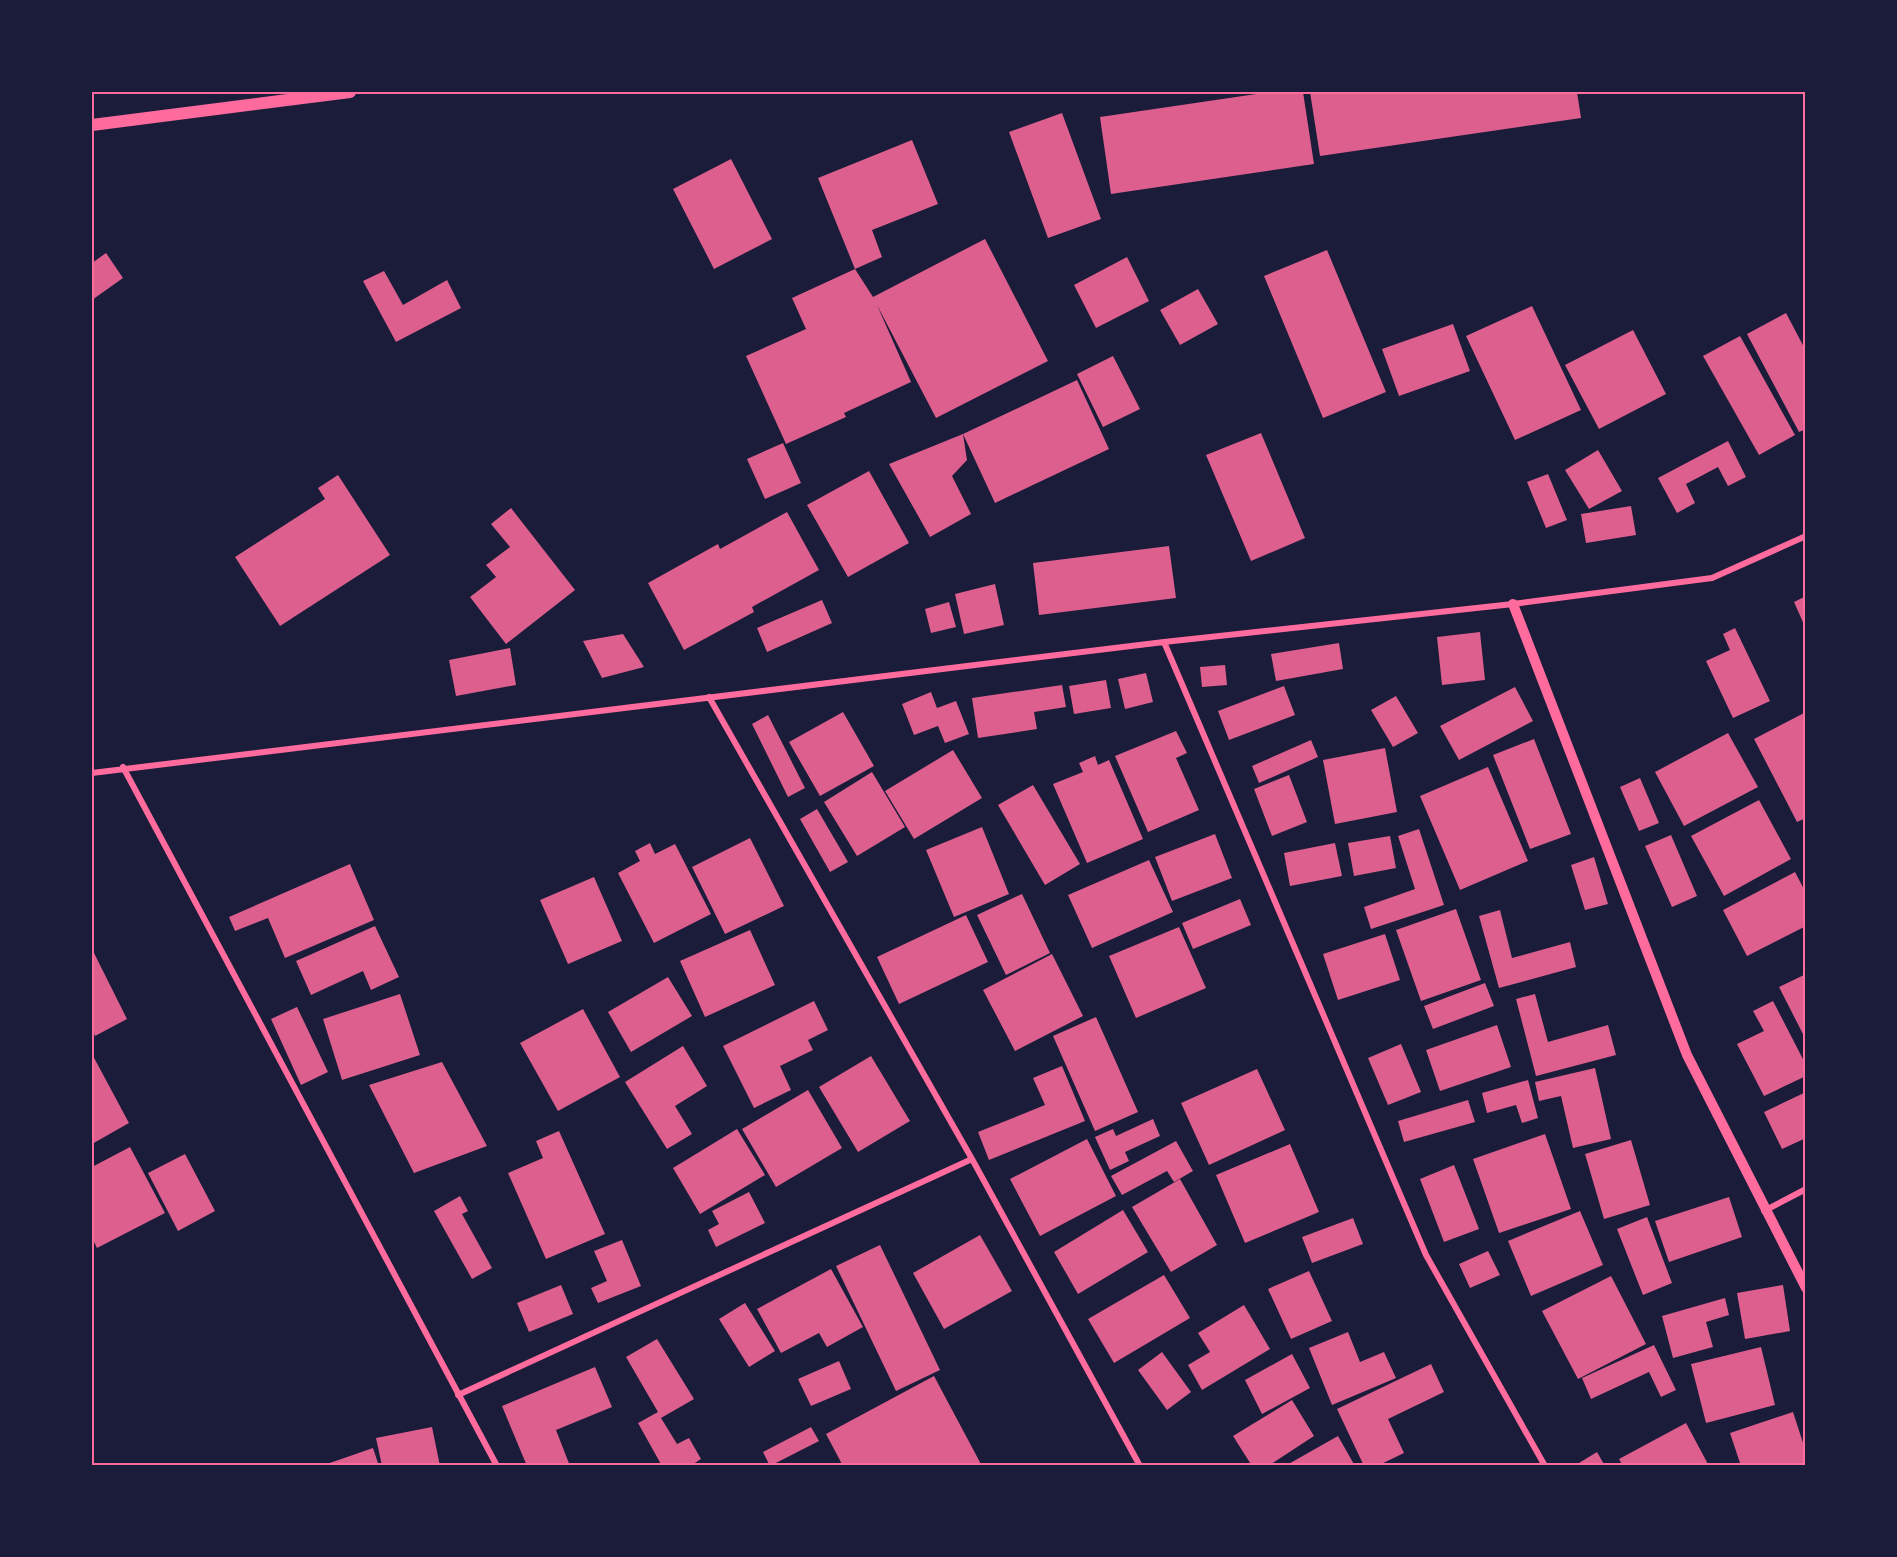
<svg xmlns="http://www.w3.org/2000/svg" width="1897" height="1557" viewBox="0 0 1897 1557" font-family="Jost,sans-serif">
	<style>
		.building { fill: #dd5f8e }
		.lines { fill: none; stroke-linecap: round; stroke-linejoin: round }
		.minor { stroke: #ff6b9d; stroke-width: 6 }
		.tertiary { stroke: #ff6b9d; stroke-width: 10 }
		.secondary { stroke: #ff6b9d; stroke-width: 12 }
		.neatline { fill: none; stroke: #ff6b9d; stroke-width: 2 }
	</style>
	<rect width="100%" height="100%" fill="#1b1b3a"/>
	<path class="building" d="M 1270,92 L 1303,92 L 1314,164 L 1111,194 L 1100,117 Z
		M 1310,92 L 1577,92 L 1581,118 L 1320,156 Z
		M 1062,113 L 1101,219 L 1048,238 L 1009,132 Z
		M 912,140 L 938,204 L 872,230 L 882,257 L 855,269 L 818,178 Z
		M 731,159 L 772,239 L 714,269 L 673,189 Z
		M 985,239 L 1048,361 L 936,418 L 877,305 L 911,382 L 844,413 L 846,417 L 786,444 L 746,356 L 806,329 L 792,298 L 855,269 L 873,297 Z
		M 1327,250 L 1386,392 L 1323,418 L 1264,276 Z
		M 106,253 L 123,278 L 92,300 L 92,263 Z
		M 1127,257 L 1149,301 L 1096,328 L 1074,285 Z
		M 384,271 L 403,305 L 447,280 L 461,308 L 396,342 L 363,281 Z
		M 1198,289 L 1218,324 L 1180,345 L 1160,310 Z
		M 1532,306 L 1581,410 L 1515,440 L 1466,336 Z
		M 1786,313 L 1806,351 L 1806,429 L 1799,432 L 1747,334 Z
		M 1453,324 L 1470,371 L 1399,396 L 1382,349 Z
		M 1633,330 L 1666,394 L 1599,429 L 1565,365 Z
		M 1740,336 L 1795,435 L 1759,455 L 1703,356 Z
		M 1113,356 L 1140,409 L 1103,427 L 1077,374 Z
		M 1077,380 L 1109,449 L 995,503 L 963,434 Z
		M 1261,433 L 1305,538 L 1251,561 L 1206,455 Z
		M 963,434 L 967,460 L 952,476 L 971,514 L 930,537 L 889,464 Z
		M 1728,441 L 1746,477 L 1728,486 L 1718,467 L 1686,484 L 1695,503 L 1677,513 L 1658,478 Z
		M 783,443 L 801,483 L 765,499 L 747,459 Z
		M 1598,450 L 1622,491 L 1589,509 L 1565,470 Z
		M 869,471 L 909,543 L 848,577 L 807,505 Z
		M 1548,474 L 1567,520 L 1546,528 L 1527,482 Z
		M 338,475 L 390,555 L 280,626 L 235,557 L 325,499 L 318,488 Z
		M 1631,506 L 1636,535 L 1586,543 L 1581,514 Z
		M 511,508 L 575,590 L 506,644 L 470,597 L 496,577 L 486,565 L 510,547 L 491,524 Z
		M 787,512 L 819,570 L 752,607 L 754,612 L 684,650 L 648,583 L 718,544 L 720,549 Z
		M 1169,546 L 1176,598 L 1039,615 L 1033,563 Z
		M 995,584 L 1004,625 L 964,634 L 955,594 Z
		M 1806,596 L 1806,629 L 1794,602 Z
		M 822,600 L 832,623 L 767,652 L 757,628 Z
		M 949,602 L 956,627 L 931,633 L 925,609 Z
		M 1735,628 L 1770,701 L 1733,718 L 1706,661 L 1730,650 L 1723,634 Z
		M 1480,632 L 1485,680 L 1442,685 L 1437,637 Z
		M 623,634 L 644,667 L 602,678 L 583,641 Z
		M 1339,643 L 1343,669 L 1276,681 L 1271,654 Z
		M 510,648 L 516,685 L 456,696 L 449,660 Z
		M 1225,665 L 1227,685 L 1202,687 L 1200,667 Z
		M 1146,673 L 1153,702 L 1125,709 L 1118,679 Z
		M 1106,680 L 1111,708 L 1074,714 L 1069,686 Z
		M 1062,685 L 1066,707 L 1034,712 L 1037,729 L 978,738 L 972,698 Z
		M 1284,686 L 1295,715 L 1229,740 L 1218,711 Z
		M 1515,687 L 1533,721 L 1459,760 L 1440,726 Z
		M 931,692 L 937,708 L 956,701 L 969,734 L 945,743 L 938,726 L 914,735 L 902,704 Z
		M 1396,696 L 1418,733 L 1393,747 L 1371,710 Z
		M 843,712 L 874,766 L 820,796 L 789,742 Z
		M 1806,712 L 1806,818 L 1797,822 L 1754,739 Z
		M 768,715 L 805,788 L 788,797 L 752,724 Z
		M 1176,731 L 1187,753 L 1176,758 L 1199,810 L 1148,832 L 1115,756 Z
		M 1728,733 L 1758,787 L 1684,826 L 1655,772 Z
		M 1534,739 L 1571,834 L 1530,849 L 1493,755 Z
		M 1311,740 L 1318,757 L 1259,783 L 1252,766 Z
		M 1385,748 L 1397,812 L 1335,824 L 1323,760 Z
		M 953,750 L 982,798 L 914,839 L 885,791 Z
		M 1095,756 L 1098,765 L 1109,760 L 1143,839 L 1087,863 L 1053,784 L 1083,772 L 1079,763 Z
		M 1488,767 L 1528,861 L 1460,890 L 1420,796 Z
		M 872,772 L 905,827 L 857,856 L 824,802 Z
		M 1289,775 L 1307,822 L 1272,836 L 1254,789 Z
		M 1640,778 L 1659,823 L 1639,831 L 1620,787 Z
		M 1033,785 L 1080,864 L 1045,885 L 998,805 Z
		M 1759,800 L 1791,859 L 1724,896 L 1691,836 Z
		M 817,809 L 848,862 L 830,872 L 800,819 Z
		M 982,827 L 1009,894 L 954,917 L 926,850 Z
		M 1419,829 L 1444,905 L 1371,929 L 1364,907 L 1415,889 L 1398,836 Z
		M 1215,834 L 1232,878 L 1172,901 L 1155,857 Z
		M 1671,835 L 1697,896 L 1672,907 L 1645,846 Z
		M 1390,836 L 1396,868 L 1354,876 L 1348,843 Z
		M 750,838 L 784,906 L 725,934 L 692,867 Z
		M 650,843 L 655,854 L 675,844 L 711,914 L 654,943 L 618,873 L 640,861 L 635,851 Z
		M 1335,843 L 1342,876 L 1290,886 L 1284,853 Z
		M 1594,857 L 1608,904 L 1585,910 L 1571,865 Z
		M 1149,860 L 1173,912 L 1092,948 L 1068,895 Z
		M 350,864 L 374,920 L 285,958 L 268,918 L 235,931 L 229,917 Z
		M 1795,872 L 1806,893 L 1806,926 L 1747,956 L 1723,910 Z
		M 594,877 L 622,941 L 568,964 L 540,900 Z
		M 1022,894 L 1050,953 L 1006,975 L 977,915 Z
		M 1240,899 L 1251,925 L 1193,949 L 1182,923 Z
		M 1456,909 L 1481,980 L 1421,1001 L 1396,930 Z
		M 1500,910 L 1512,958 L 1570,942 L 1576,967 L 1499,988 L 1479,916 Z
		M 966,915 L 988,962 L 899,1004 L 877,957 Z
		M 375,926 L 399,977 L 371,990 L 363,971 L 311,995 L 296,961 Z
		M 1179,927 L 1206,988 L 1136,1018 L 1109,956 Z
		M 750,930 L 775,985 L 705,1017 L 680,961 Z
		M 1385,934 L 1400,980 L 1338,1000 L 1323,954 Z
		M 92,949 L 127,1019 L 95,1036 L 92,1028 Z
		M 1052,954 L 1083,1016 L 1015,1051 L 983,990 Z
		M 1806,974 L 1806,1040 L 1779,987 Z
		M 668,977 L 692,1016 L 631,1052 L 608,1012 Z
		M 1485,983 L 1494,1006 L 1433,1029 L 1424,1006 Z
		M 400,994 L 420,1055 L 342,1080 L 323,1019 Z
		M 1535,994 L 1548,1042 L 1608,1025 L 1616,1055 L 1536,1076 L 1516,999 Z
		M 814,1001 L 828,1030 L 808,1040 L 813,1050 L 780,1066 L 791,1090 L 754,1108 L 723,1046 Z
		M 1773,1001 L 1806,1065 L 1806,1076 L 1764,1096 L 1737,1044 L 1764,1031 L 1753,1011 Z
		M 297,1007 L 328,1072 L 301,1085 L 271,1019 Z
		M 583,1009 L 620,1077 L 558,1111 L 520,1043 Z
		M 1096,1017 L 1138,1112 L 1095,1131 L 1053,1036 Z
		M 1497,1025 L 1511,1067 L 1440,1091 L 1426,1050 Z
		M 1401,1044 L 1421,1092 L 1388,1105 L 1368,1058 Z
		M 683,1046 L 707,1086 L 675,1106 L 692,1134 L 667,1149 L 625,1082 Z
		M 92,1054 L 129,1123 L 92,1144 Z
		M 871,1056 L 910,1121 L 858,1152 L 819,1087 Z
		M 442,1062 L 487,1146 L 414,1173 L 369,1085 Z
		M 1062,1066 L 1085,1121 L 989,1160 L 978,1132 L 1045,1105 L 1033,1078 Z
		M 1595,1068 L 1611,1139 L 1573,1148 L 1561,1096 L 1539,1101 L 1535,1082 Z
		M 1257,1069 L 1285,1130 L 1209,1165 L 1181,1103 Z
		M 1528,1080 L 1538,1118 L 1522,1123 L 1516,1105 L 1487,1113 L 1482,1093 Z
		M 808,1090 L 842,1148 L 776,1187 L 742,1129 Z
		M 1806,1092 L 1806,1138 L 1782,1149 L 1764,1112 Z
		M 1468,1100 L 1475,1122 L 1404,1142 L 1398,1121 Z
		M 1153,1119 L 1160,1136 L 1125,1152 L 1129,1161 L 1110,1170 L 1095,1137 L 1113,1129 L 1116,1136 Z
		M 737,1129 L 765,1175 L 700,1214 L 673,1168 Z
		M 559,1131 L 605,1234 L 546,1259 L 508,1173 L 543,1158 L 536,1141 Z
		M 1545,1134 L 1571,1209 L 1499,1233 L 1473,1159 Z
		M 1087,1139 L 1116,1196 L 1040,1236 L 1010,1179 Z
		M 1631,1140 L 1650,1205 L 1604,1219 L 1585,1154 Z
		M 1176,1141 L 1193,1171 L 1174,1182 L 1167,1171 L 1122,1195 L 1111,1176 Z
		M 1290,1144 L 1319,1212 L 1245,1243 L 1216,1175 Z
		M 130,1147 L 165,1213 L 97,1248 L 92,1238 L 92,1167 Z
		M 185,1154 L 215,1211 L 178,1231 L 148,1173 Z
		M 1454,1165 L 1479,1229 L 1444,1242 L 1420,1179 Z
		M 1180,1179 L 1217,1245 L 1171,1272 L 1132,1207 Z
		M 749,1192 L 765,1223 L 716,1247 L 708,1230 L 719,1224 L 712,1211 Z
		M 460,1196 L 468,1211 L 462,1214 L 492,1268 L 472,1279 L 434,1211 Z
		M 1729,1197 L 1742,1237 L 1669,1262 L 1655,1221 Z
		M 1123,1210 L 1148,1252 L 1078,1294 L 1054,1252 Z
		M 1580,1211 L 1603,1265 L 1531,1296 L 1508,1241 Z
		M 1647,1217 L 1672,1283 L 1643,1295 L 1617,1229 Z
		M 1353,1218 L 1363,1244 L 1312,1263 L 1302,1237 Z
		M 980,1235 L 1012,1291 L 944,1329 L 913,1273 Z
		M 622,1240 L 641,1286 L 598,1303 L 591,1288 L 607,1281 L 594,1251 Z
		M 880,1245 L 940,1370 L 896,1391 L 836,1266 Z
		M 1488,1251 L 1500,1275 L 1470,1288 L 1459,1264 Z
		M 831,1269 L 863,1327 L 827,1347 L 819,1333 L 781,1353 L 757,1309 Z
		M 1309,1271 L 1332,1321 L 1291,1339 L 1268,1289 Z
		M 1164,1275 L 1190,1318 L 1114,1363 L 1088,1319 Z
		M 1611,1276 L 1646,1344 L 1578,1379 L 1542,1311 Z
		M 561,1285 L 573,1314 L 529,1332 L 517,1303 Z
		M 1783,1285 L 1790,1331 L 1745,1339 L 1737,1293 Z
		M 1725,1298 L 1729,1315 L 1706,1322 L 1713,1347 L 1673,1358 L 1662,1316 Z
		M 745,1303 L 775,1351 L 749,1367 L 719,1319 Z
		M 1244,1305 L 1270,1349 L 1202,1390 L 1188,1365 L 1210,1352 L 1198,1333 Z
		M 1348,1332 L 1360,1362 L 1384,1352 L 1396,1378 L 1332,1405 L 1309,1348 Z
		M 657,1339 L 694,1399 L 661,1418 L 677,1444 L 689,1438 L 701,1459 L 690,1466 L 662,1466 L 638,1423 L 658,1412 L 626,1357 Z
		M 1654,1345 L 1676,1390 L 1661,1397 L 1649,1372 L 1591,1399 L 1582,1378 Z
		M 1761,1347 L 1775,1405 L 1706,1423 L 1691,1364 Z
		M 1162,1352 L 1191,1392 L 1167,1410 L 1138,1370 Z
		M 1292,1354 L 1310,1388 L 1262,1414 L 1245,1380 Z
		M 839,1361 L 851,1389 L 811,1406 L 798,1379 Z
		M 1431,1364 L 1444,1392 L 1388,1419 L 1404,1453 L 1377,1466 L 1364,1466 L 1337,1409 Z
		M 595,1367 L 612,1407 L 556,1430 L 570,1466 L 527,1466 L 502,1406 Z
		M 934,1376 L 982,1466 L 843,1466 L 826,1434 Z
		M 1292,1400 L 1314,1436 L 1268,1466 L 1252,1466 L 1233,1436 Z
		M 1793,1412 L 1806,1452 L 1806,1466 L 1741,1466 L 1730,1433 Z
		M 1686,1423 L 1709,1466 L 1623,1466 L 1619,1459 Z
		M 432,1427 L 440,1466 L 382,1466 L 376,1438 Z
		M 811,1427 L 819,1441 L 770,1466 L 763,1452 Z
		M 1338,1436 L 1355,1466 L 1285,1466 Z
		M 373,1448 L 379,1466 L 324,1466 L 324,1465 Z
		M 1597,1452 L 1605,1466 L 1574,1466 Z"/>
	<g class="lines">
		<path class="minor" d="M 1164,642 L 1426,1255 L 1545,1466
			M 709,697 L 972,1159 L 1140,1466
			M 123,767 L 497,1466
			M 92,773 L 1164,642 L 1513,604 L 1712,578 L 1806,536
			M 1764,1211 L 1806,1189
			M 458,1395 L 972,1159
			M 92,1465 L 92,1466"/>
		<path class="tertiary" d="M 1513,604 L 1687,1055 L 1806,1288"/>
		<path class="secondary" d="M 92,125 L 350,92"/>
	</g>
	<rect width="1897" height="1557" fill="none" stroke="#1b1b3a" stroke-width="186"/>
	<rect x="93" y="93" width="1711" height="1371" class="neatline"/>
</svg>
